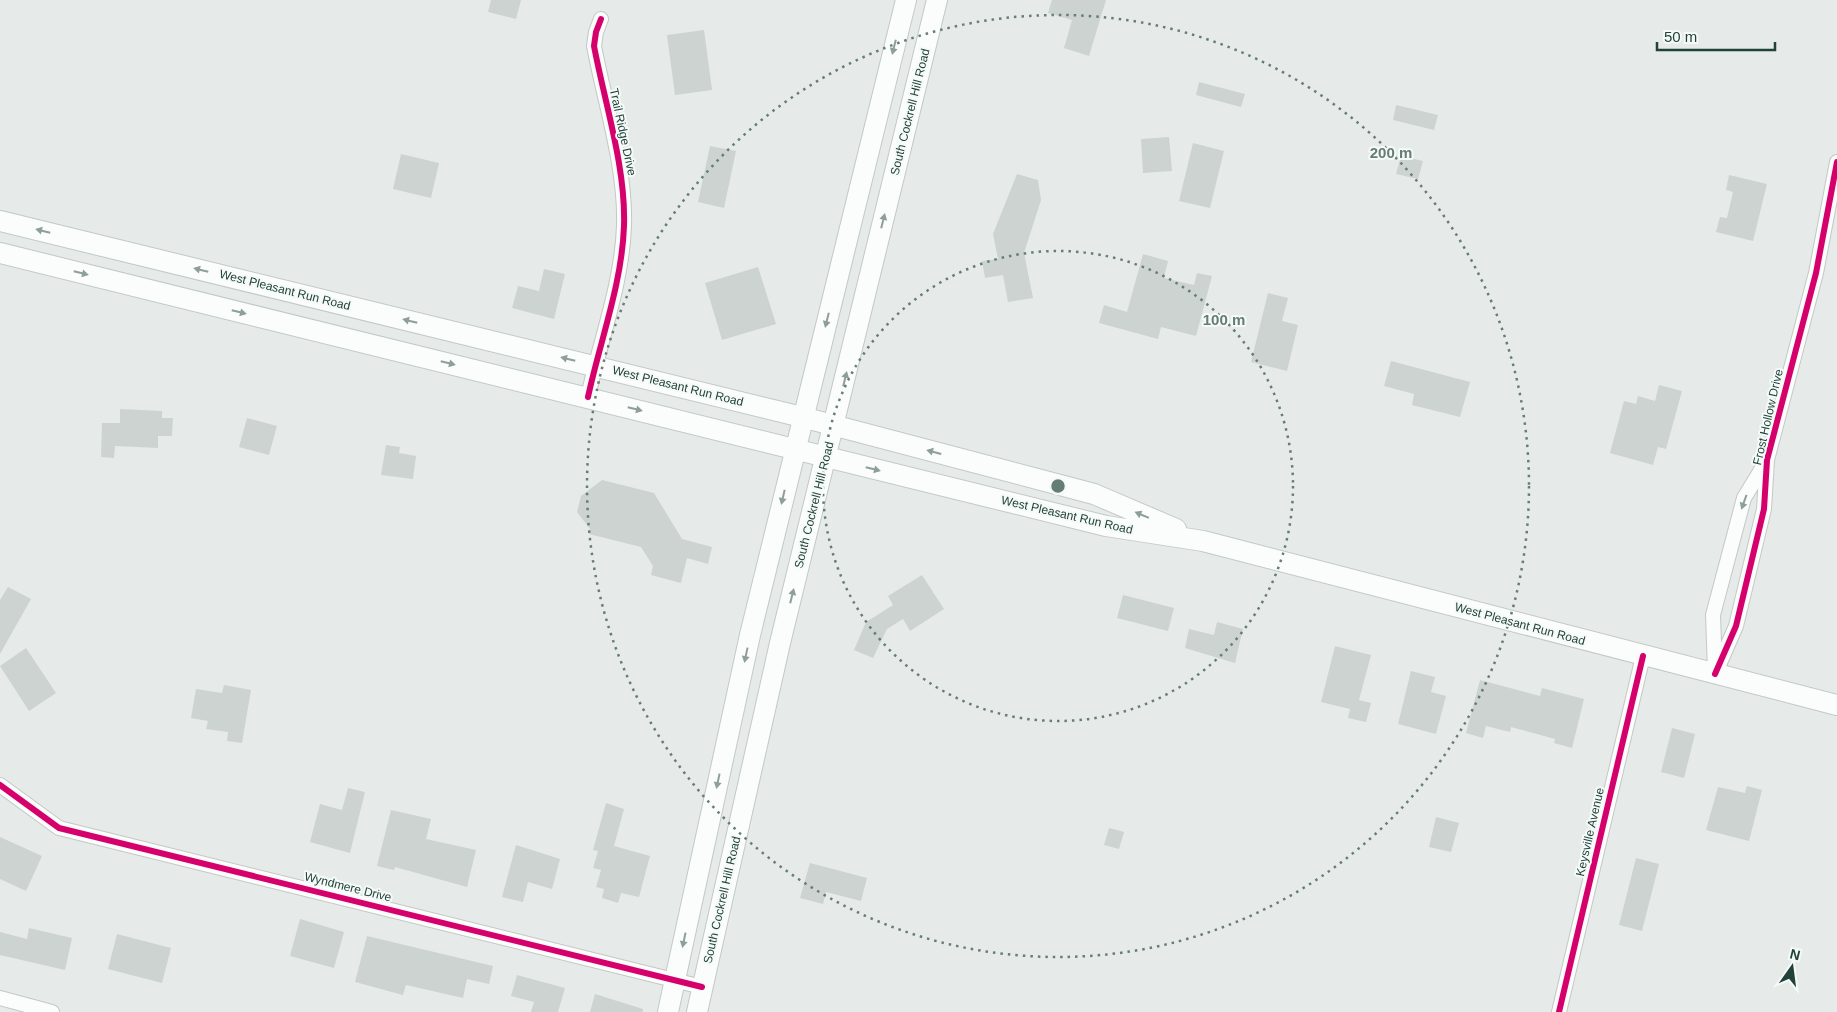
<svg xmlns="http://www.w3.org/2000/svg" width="1837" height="1012" viewBox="0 0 1837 1012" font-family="Helvetica,sans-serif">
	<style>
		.building { fill: #ccd3d1 }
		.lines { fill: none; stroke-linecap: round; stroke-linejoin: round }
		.minor-casing { stroke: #c3c8c6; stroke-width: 16 }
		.secondary-casing { stroke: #c1c9c7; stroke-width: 22 }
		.minor { stroke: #fbfcfc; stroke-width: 14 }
		.secondary { stroke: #fbfcfc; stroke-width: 20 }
		.cycleway-casing { stroke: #f5faf8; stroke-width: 9 }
		.cycleway { stroke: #d6006c; stroke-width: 6 }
		.oneway { fill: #8e9f9b }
		.ring { fill: none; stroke: #667d77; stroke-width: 2.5; stroke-dasharray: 2.5 5 }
		.labels { text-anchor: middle; stroke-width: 4; stroke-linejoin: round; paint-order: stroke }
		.street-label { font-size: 12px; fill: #21423a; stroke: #f5faf8 }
		.centre { fill: #667d77; stroke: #f5faf8; stroke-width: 2.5 }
		.ring-label { font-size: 15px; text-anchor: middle; font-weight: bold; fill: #667d77; stroke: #f5faf8; stroke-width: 4; stroke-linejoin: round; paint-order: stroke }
	</style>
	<rect width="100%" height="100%" fill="#e6ebe9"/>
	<path class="building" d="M 491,0 L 521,0 L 516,19 L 488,12 Z
		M 1052,0 L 1106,0 L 1089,56 L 1064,48 L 1072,20 L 1048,13 Z
		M 704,30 L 712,90 L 675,95 L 667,35 Z
		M 1199,82 L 1245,94 L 1241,107 L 1196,95 Z
		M 1396,105 L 1438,115 L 1434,130 L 1393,120 Z
		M 1169,137 L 1172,171 L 1143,173 L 1141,139 Z
		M 1193,143 L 1224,151 L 1210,208 L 1179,201 Z
		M 710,146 L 736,151 L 724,208 L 698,202 Z
		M 401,154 L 439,163 L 431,198 L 393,189 Z
		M 1401,156 L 1423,161 L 1418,179 L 1396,174 Z
		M 1017,174 L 1038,180 L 1041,200 L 1024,253 L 1033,298 L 1008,302 L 1003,275 L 985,278 L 982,261 L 998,259 L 993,234 Z
		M 1729,175 L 1767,184 L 1753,241 L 1716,232 L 1720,217 L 1727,218 L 1733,192 L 1726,190 Z
		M 1143,254 L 1168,261 L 1164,278 L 1194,285 L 1197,273 L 1212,276 L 1196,336 L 1161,327 L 1158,339 L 1099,323 L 1104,305 L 1127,312 Z
		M 758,267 L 776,324 L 722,340 L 705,283 Z
		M 544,269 L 565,274 L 554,319 L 512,308 L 518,286 L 539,291 Z
		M 1268,293 L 1288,298 L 1282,321 L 1298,325 L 1287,371 L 1251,362 Z
		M 1391,361 L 1470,382 L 1460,417 L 1412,405 L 1414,394 L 1384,386 Z
		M 1659,385 L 1682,391 L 1666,449 L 1658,447 L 1653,465 L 1610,453 L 1624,401 L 1636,404 L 1638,396 L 1655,401 Z
		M 120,409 L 162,411 L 162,418 L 173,418 L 172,436 L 158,436 L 158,448 L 115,446 L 114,458 L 101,457 L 102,423 L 120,423 Z
		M 247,418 L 277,426 L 269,455 L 239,447 Z
		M 386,445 L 400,447 L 399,453 L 416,456 L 413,479 L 381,475 Z
		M 602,480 L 654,493 L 682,539 L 712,547 L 708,564 L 687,558 L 681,583 L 651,575 L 653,566 L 641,547 L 589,534 L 590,529 L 577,512 L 581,496 Z
		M 922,575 L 944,609 L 910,631 L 903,619 L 887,629 L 873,658 L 854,650 L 866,622 L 893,605 L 888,596 Z
		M 8,587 L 31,599 L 0,654 L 0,600 Z
		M 1123,595 L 1174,608 L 1168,631 L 1117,618 Z
		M 1217,622 L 1243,629 L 1235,663 L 1185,648 L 1189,629 L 1214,635 Z
		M 1335,646 L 1371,655 L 1359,700 L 1371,703 L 1366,722 L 1348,718 L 1350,709 L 1321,702 Z
		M 26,648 L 56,693 L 29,711 L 0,666 Z
		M 1411,671 L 1435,677 L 1431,692 L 1446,696 L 1436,734 L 1398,724 Z
		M 1480,680 L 1540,696 L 1542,688 L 1584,699 L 1572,748 L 1554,743 L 1555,739 L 1511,727 L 1510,732 L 1486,726 L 1483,738 L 1466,733 Z
		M 224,685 L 251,690 L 242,743 L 227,741 L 228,732 L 206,729 L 208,721 L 191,718 L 196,689 L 222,693 Z
		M 1672,728 L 1695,734 L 1684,778 L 1661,772 Z
		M 1747,786 L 1762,790 L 1749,841 L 1706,830 L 1718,787 L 1745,793 Z
		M 348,788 L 365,792 L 350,853 L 310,842 L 320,804 L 342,810 Z
		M 606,803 L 624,809 L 614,846 L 650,856 L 639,897 L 621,893 L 618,903 L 602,898 L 604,889 L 596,887 L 601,870 L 593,868 L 598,851 L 593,850 Z
		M 391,810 L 431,819 L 426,839 L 476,850 L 467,887 L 395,867 L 394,870 L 377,866 Z
		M 1436,817 L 1459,823 L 1451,852 L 1429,847 Z
		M 1109,828 L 1124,832 L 1119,849 L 1104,845 Z
		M 0,837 L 42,856 L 26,891 L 0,879 Z
		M 516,845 L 560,859 L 552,889 L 528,882 L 523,902 L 502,897 Z
		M 1636,858 L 1659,864 L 1642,931 L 1619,925 Z
		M 810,863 L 867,878 L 861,901 L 826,892 L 823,904 L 800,898 Z
		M 300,919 L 344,932 L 334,968 L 290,956 Z
		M 29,928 L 72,938 L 65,970 L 0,955 L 0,932 L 27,939 Z
		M 117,934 L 171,948 L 162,983 L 108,969 Z
		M 367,936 L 493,966 L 489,984 L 467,979 L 463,998 L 406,985 L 403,995 L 355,982 Z
		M 517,975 L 565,988 L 558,1012 L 531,1012 L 534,1002 L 511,996 Z
		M 595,994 L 643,1009 L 643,1012 L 590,1012 Z"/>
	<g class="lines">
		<defs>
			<path id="minor" d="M 588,397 C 600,341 622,284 624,226 C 626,168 605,104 594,46 L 596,32 L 601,19
				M 1715,671 L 1713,615 L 1744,498 L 1766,462
				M 1715,674 L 1736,626 L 1764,509 L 1767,460 L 1816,273 L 1837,162
				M 0,785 L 59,828 L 702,987
				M 0,998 L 52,1012
				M 1559,1012 L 1643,656"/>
			<path id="secondary" d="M 0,221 L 802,417 L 1094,494 L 1176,529
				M 0,253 L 1106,526 L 1203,541 L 1837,705
				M 668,1012 L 750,635 L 906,0
				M 697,1012 L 780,643 L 937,0"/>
		</defs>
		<use href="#minor" class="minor-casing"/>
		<use href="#secondary" class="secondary-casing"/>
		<use href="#minor" class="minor"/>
		<use href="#secondary" class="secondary"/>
		<defs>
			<path id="cycleway" d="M 588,397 C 600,341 622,284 624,226 C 626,168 605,104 594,46 L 596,32 L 601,19
				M 1715,674 L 1736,626 L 1764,509 L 1767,460 L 1816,273 L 1837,162
				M 0,785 L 59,828 L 702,987
				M 1559,1012 L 1643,656"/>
		</defs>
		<use href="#cycleway" class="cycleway-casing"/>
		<use href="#cycleway" class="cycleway"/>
	</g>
	<defs><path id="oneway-solid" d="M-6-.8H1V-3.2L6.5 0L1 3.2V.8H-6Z" transform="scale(1.25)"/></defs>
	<g class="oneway">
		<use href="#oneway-solid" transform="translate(894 47) rotate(104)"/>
		<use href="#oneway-solid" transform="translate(883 221) rotate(-76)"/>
		<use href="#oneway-solid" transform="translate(43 231) rotate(-166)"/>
		<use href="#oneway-solid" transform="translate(201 270) rotate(-166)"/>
		<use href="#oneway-solid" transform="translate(81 273) rotate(14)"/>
		<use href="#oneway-solid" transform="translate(239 312) rotate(14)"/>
		<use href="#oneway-solid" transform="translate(827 320) rotate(104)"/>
		<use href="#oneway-solid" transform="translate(410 321) rotate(-166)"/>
		<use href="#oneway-solid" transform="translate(568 359) rotate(-166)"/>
		<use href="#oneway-solid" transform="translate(448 363) rotate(14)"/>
		<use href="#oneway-solid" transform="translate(845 379) rotate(-76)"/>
		<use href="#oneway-solid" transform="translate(635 409) rotate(14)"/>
		<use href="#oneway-solid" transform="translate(934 452) rotate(-165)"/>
		<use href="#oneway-solid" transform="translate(873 469) rotate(14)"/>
		<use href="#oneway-solid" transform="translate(783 497) rotate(103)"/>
		<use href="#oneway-solid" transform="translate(1744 502) rotate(110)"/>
		<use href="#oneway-solid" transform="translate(1142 515) rotate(-157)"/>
		<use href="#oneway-solid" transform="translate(792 596) rotate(-76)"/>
		<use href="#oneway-solid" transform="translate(746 655) rotate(102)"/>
		<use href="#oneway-solid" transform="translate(718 781) rotate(102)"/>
		<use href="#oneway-solid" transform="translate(684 940) rotate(102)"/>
	</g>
	<g class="ring">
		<circle cx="1058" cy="486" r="235"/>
		<circle cx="1058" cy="486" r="471"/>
	</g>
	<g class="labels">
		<g class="street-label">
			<text transform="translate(910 112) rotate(-76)" y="4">South Cockrell Hill Road</text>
			<text transform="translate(623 132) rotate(78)" y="4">Trail Ridge Drive</text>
			<text transform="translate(285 290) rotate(14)" y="4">West Pleasant Run Road</text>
			<text transform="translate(678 386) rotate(14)" y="4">West Pleasant Run Road</text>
			<text transform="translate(1768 417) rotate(-77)" y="4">Frost Hollow Drive</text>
			<text transform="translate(814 505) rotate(-76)" y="4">South Cockrell Hill Road</text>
			<text transform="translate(1067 515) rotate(13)" y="4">West Pleasant Run Road</text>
			<text transform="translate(1520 624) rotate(15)" y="4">West Pleasant Run Road</text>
			<text transform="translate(1590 832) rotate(-77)" y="4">Keysville Avenue</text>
			<text transform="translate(348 887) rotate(14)" y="4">Wyndmere Drive</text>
			<text transform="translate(722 900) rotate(-77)" y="4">South Cockrell Hill Road</text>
		</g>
	</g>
	<circle cx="1058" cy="486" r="8" class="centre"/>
	<g class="ring-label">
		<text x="1391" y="158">200 m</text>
		<text x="1224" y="325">100 m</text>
	</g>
	<g transform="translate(1792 967) rotate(14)" stroke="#f5faf8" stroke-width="4" paint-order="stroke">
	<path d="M0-4L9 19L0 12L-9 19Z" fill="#21423a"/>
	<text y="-8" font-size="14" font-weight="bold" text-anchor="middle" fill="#21423a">N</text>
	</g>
	<path d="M1657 42v8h118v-8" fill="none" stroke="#21423a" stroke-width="2.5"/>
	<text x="1664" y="42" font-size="15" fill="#21423a" stroke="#f5faf8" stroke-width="4" paint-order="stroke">50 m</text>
</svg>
